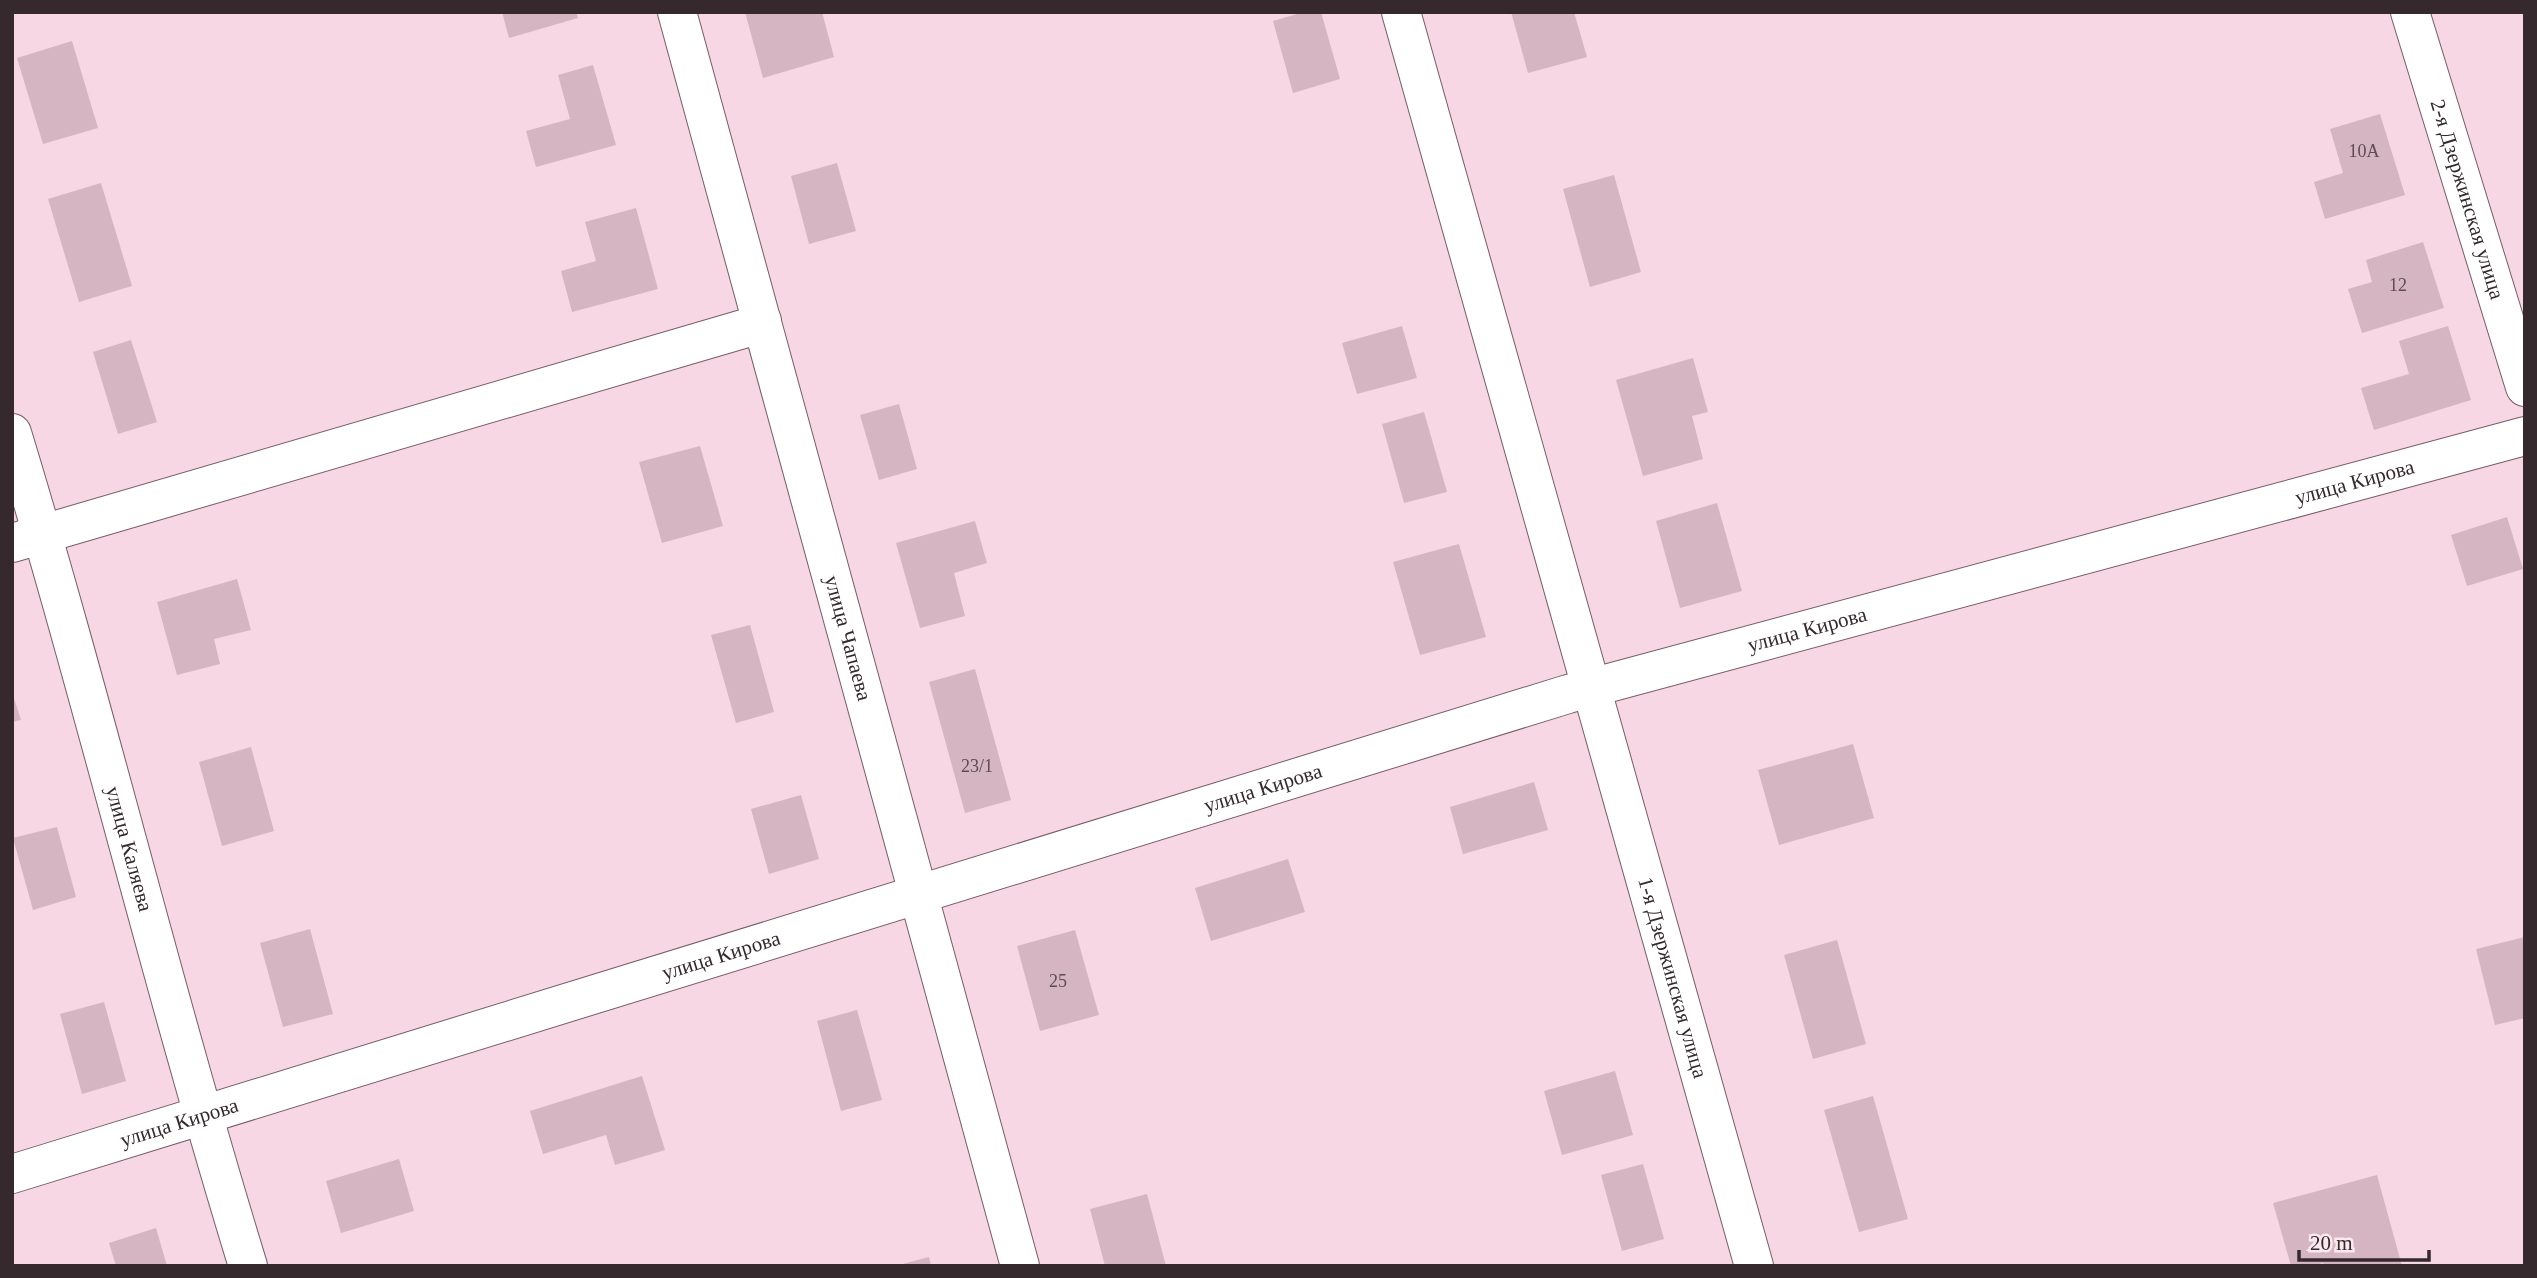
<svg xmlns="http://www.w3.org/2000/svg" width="2537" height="1278" viewBox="0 0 2537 1278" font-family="Georgia,serif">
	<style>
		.building { fill: #d4b5c1 }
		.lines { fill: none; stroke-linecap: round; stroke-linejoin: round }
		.minor-casing { stroke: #775c66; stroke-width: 40 }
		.minor { stroke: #fff; stroke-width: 38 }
		.labels { text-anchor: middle; stroke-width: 7; stroke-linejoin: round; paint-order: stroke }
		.number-label { font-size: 18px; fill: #5d4c52 }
		.street-label { font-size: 21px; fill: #35292d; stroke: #fce8ef }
	</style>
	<rect width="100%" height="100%" fill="#f7d7e3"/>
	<path class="building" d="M 502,12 L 576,12 L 578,18 L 509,38 Z
		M 745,12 L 822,12 L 834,57 L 763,78 Z
		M 1304,12 L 1321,12 L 1340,79 L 1293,93 L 1273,21 Z
		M 1511,12 L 1574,12 L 1587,57 L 1528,73 Z
		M 72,41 L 98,128 L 43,144 L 17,58 Z
		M 593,65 L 616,145 L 536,167 L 526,131 L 570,119 L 558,75 Z
		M 2380,114 L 2405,195 L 2325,219 L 2314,182 L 2343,173 L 2330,129 Z
		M 837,163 L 856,231 L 809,244 L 791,176 Z
		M 1614,175 L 1641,272 L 1590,287 L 1563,189 Z
		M 101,183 L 132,286 L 79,302 L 48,199 Z
		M 636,208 L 658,289 L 572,312 L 561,271 L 596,261 L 585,222 Z
		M 2423,242 L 2444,308 L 2362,333 L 2348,289 L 2372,282 L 2366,260 Z
		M 1402,326 L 1417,378 L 1357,394 L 1342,343 Z
		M 2448,326 L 2471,400 L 2374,430 L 2361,388 L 2409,374 L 2399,341 Z
		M 131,340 L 157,422 L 118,434 L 93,352 Z
		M 1693,358 L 1708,412 L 1692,416 L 1703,459 L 1643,476 L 1616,380 Z
		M 899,404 L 917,469 L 879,480 L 860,415 Z
		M 1424,412 L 1447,492 L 1404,503 L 1382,424 Z
		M 700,446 L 723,526 L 662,543 L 639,462 Z
		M 1717,503 L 1742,591 L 1680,608 L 1656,521 Z
		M 2507,517 L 2523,569 L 2467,586 L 2451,535 Z
		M 975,521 L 987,563 L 954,573 L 965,616 L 920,628 L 896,543 Z
		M 1459,544 L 1486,637 L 1420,655 L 1393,562 Z
		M 237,579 L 251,630 L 214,639 L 220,664 L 177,675 L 157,602 Z
		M 750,625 L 774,712 L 736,723 L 711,635 Z
		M 975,669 L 1011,800 L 965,813 L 929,682 Z
		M 12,692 L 21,720 L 12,722 Z
		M 1853,744 L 1874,818 L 1779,845 L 1758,770 Z
		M 251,747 L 274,831 L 222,846 L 199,762 Z
		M 1534,782 L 1548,830 L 1463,854 L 1450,807 Z
		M 801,795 L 819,859 L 769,874 L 751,809 Z
		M 57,827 L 76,897 L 33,910 L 13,838 Z
		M 1288,859 L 1305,912 L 1211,941 L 1195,888 Z
		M 310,929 L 333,1014 L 283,1027 L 260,943 Z
		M 1075,930 L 1099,1015 L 1040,1031 L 1017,946 Z
		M 2525,937 L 2525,1018 L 2495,1025 L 2476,949 Z
		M 1837,940 L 1866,1044 L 1813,1059 L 1784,955 Z
		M 104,1002 L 126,1081 L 82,1094 L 60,1014 Z
		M 857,1010 L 882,1100 L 841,1111 L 817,1021 Z
		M 1615,1071 L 1633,1135 L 1562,1155 L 1544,1091 Z
		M 642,1076 L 665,1150 L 615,1165 L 606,1135 L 543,1154 L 530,1111 Z
		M 1873,1096 L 1908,1219 L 1859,1232 L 1824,1110 Z
		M 399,1159 L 414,1211 L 341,1233 L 326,1181 Z
		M 1643,1164 L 1664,1239 L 1622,1251 L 1601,1175 Z
		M 2377,1175 L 2402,1266 L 2324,1266 L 2323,1263 L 2313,1266 L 2291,1266 L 2273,1203 Z
		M 1147,1194 L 1166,1266 L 1105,1266 L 1090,1209 Z
		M 156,1228 L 167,1266 L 116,1266 L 109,1243 Z
		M 929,1257 L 931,1266 L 899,1266 L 899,1265 Z"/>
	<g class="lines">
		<defs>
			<g id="minor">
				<path id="s1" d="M 677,12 L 1020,1266"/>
				<path id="s2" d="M 1401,12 L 1754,1266"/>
				<path id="s3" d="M 2410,12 L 2525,387"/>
				<path id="s4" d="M 12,433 C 96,709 163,990 248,1266"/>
				<path d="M 12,543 L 750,327 L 762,321"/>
				<path id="s5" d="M 12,1174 L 1568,694 L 2525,436"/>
			</g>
		</defs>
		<use href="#minor" class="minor-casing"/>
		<use href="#minor" class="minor"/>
	</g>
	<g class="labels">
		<g class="number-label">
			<text x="2364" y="157">10А</text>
			<text x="2398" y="291">12</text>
			<text x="977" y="772">23/1</text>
			<text x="1058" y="987">25</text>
		</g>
		<g class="street-label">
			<text dy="7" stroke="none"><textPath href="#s3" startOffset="196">2-я Дзержинская улица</textPath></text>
			<text dy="7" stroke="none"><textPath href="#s5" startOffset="2443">улица Кирова</textPath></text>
			<text dy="7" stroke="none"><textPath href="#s5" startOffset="1876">улица Кирова</textPath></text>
			<text dy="7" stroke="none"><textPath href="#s1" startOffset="649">улица Чапаева</textPath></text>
			<text dy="7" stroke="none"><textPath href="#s5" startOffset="1309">улица Кирова</textPath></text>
			<text dy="7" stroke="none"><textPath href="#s4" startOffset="432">улица Каляева</textPath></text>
			<text dy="7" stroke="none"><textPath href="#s5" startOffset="742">улица Кирова</textPath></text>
			<text dy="7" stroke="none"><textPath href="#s2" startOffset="1003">1-я Дзержинская улица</textPath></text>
			<text dy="7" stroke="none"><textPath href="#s5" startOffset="175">улица Кирова</textPath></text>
		</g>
	</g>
	<rect width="2537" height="1278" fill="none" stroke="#35292d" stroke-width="28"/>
	<path d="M2299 1250v10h130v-10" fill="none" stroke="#35292d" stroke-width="3.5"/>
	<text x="2310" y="1250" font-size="21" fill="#35292d" stroke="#fce8ef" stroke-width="5" paint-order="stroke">20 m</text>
</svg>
